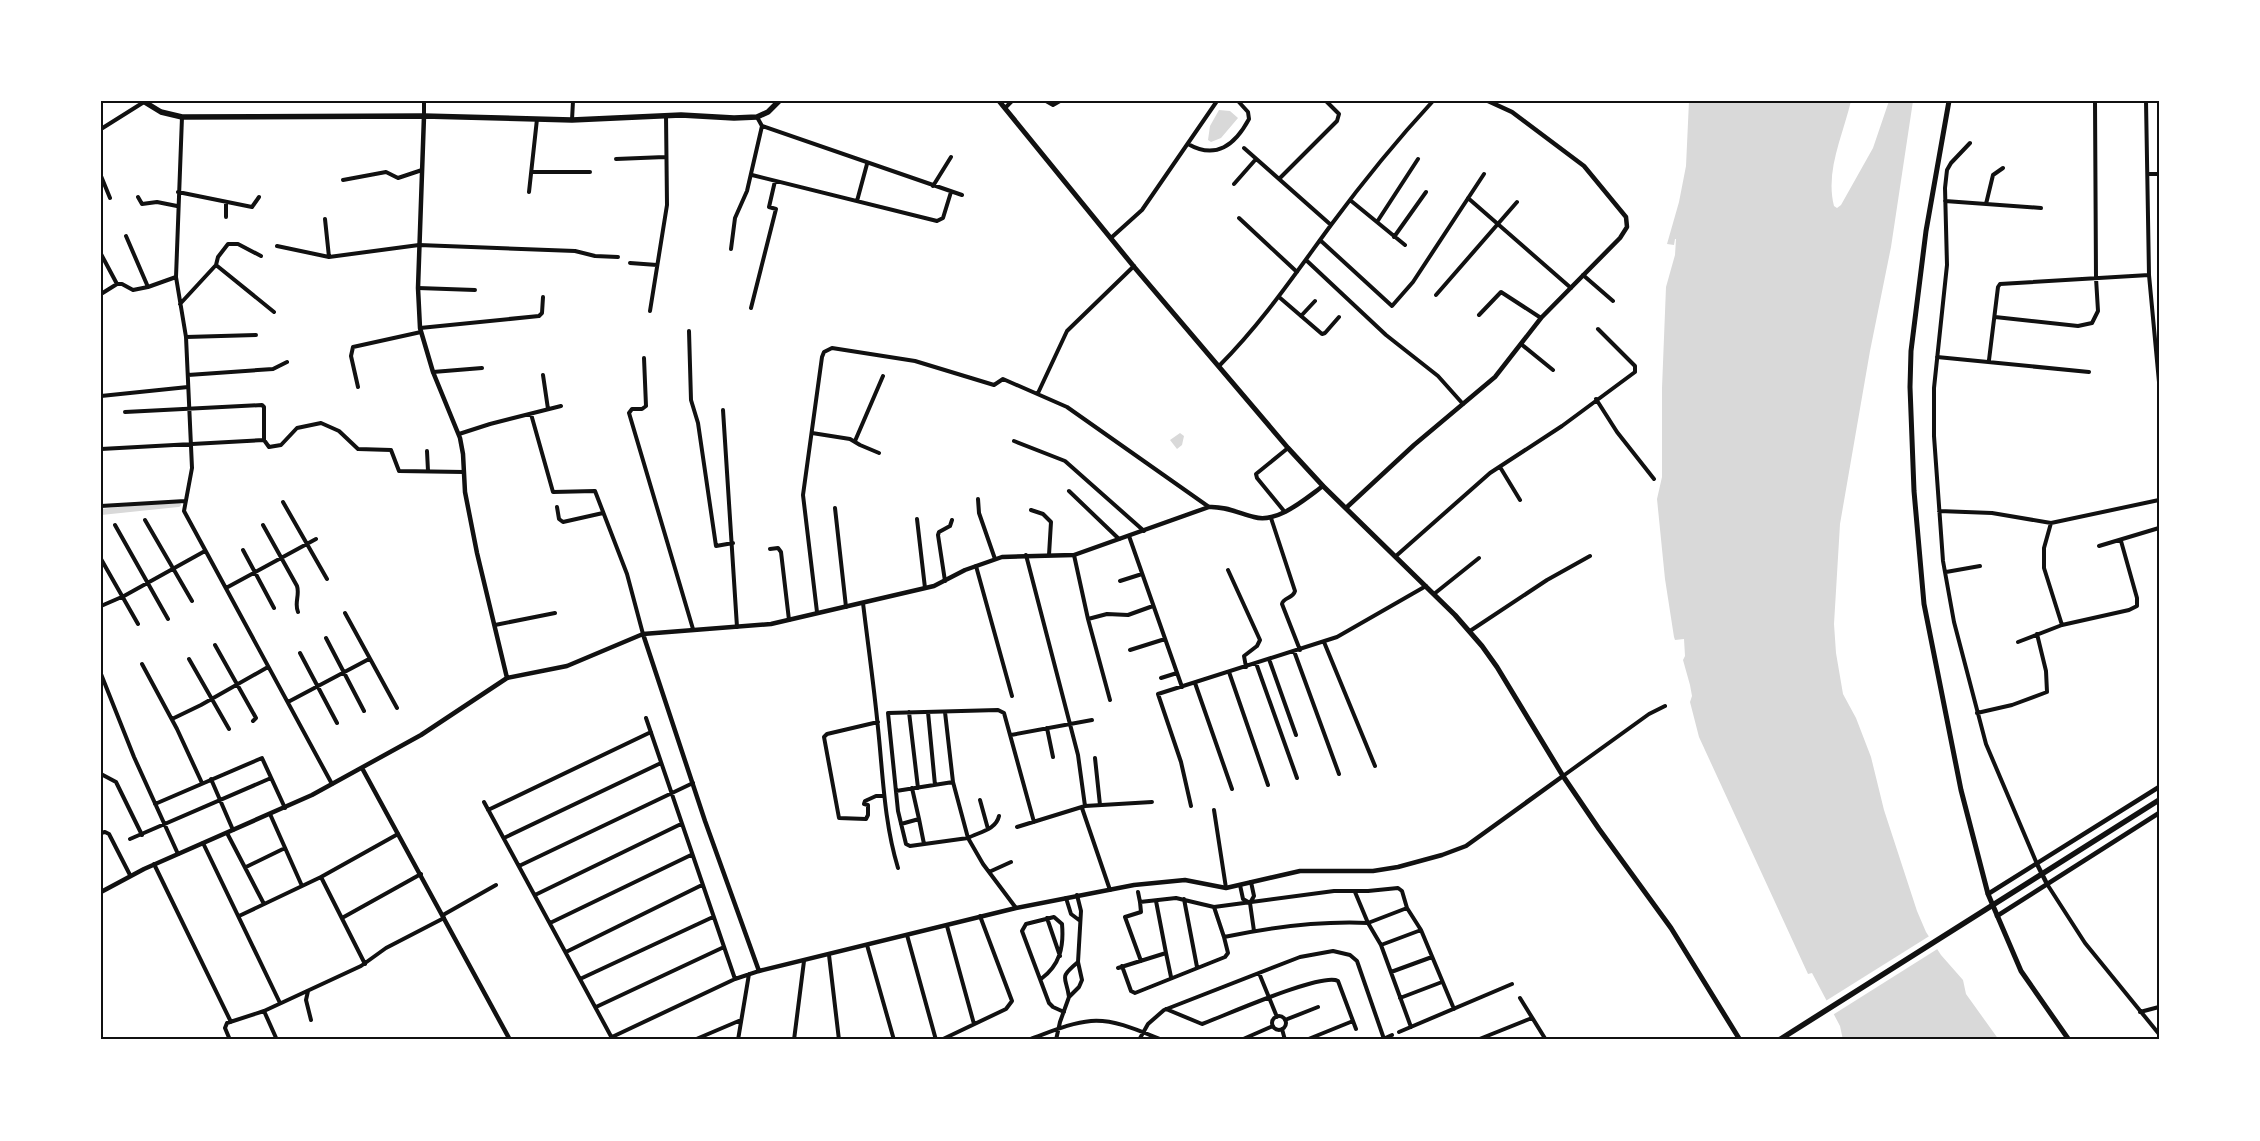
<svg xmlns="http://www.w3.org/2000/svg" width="2260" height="1141" viewBox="0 0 2260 1141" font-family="Georgia,serif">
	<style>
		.water { fill: #d9d9d9 }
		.pier { fill: #fff }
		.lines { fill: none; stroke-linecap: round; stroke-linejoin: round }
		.canal { stroke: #d9d9d9; stroke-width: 6 }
		.minor { stroke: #111; stroke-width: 4 }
		.tertiary { stroke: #111; stroke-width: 4.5 }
		.secondary { stroke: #111; stroke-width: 5 }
		.primary { stroke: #111; stroke-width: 5.5 }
		.trunk { stroke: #111; stroke-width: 5.5 }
		.neatline { fill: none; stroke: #111; stroke-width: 2 }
	</style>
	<rect width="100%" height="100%" fill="#fff"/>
	<path class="water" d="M 1689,101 L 1851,101 C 1843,135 1825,171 1834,206 L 1837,208 L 1841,205 L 1873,148 L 1889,101 L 1913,101 L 1891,247 L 1870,351 L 1840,524 L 1834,624 L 1836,653 L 1843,694 L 1856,718 L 1871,757 L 1884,810 L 1917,911 L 1926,932 L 1941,955 L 1963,980 L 1966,994 L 1999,1040 L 1843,1040 L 1840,1026 L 1812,973 L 1808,974 L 1699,737 L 1690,702 L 1692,696 L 1690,685 L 1683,660 L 1685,656 L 1684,639 L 1675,640 L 1674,637 L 1665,579 L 1657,499 L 1662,477 L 1662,388 L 1666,287 L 1675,255 L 1676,239 L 1675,239 L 1674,245 L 1667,244 L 1679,202 L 1686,166 Z
		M 1219,110 L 1230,111 L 1238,118 L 1221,138 L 1211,142 L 1208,140 L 1210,126 Z
		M 1180,433 L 1184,436 L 1182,445 L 1177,449 L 1170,440 Z"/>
	<path class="pier" d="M 1931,935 L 1939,948 L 1831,1016 L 1824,1002 Z"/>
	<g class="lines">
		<path class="canal" d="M 101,512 L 178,504"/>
		<path class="minor" d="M 1046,101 L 1053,105 L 1060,101
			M 2146,101 L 2149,275 L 2159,382
			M 1005,108 L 1012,101
			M 424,116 L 424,101
			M 182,117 L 176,277 L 186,337 L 192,468 L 184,511 L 332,784
			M 572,120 L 573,101
			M 762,126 L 962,195
			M 101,129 L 144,102
			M 1970,143 L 1951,163 L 1947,170 L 1945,188 L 1947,265 L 1934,388 L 1934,436 L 1943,561 L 1954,622 L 1986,744 L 2037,864
			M 1188,144 C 1216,160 1235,145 1249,119 L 1248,112 L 1238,101
			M 1244,148 L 1331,225
			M 616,159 L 665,157
			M 532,172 L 590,172
			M 2149,174 L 2159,174
			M 752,175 L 937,221 L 943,218 L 951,192
			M 101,176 L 110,198
			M 1279,179 L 1337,121 L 1339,114 L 1326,101
			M 343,180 L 386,172 L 398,178 L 422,170
			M 1234,184 L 1256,159
			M 933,186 L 951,157
			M 178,192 L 252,207 L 259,197
			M 529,192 L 537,119
			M 138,197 L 142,204 L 157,202 L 177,206
			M 1468,198 L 1571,288
			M 1350,200 L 1405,245
			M 857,201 L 867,164
			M 1945,201 L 2041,208
			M 1986,204 L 1993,175 L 2003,168
			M 226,217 L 226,202
			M 1239,218 L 1297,272
			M 325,219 L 329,257
			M 1377,222 L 1418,159
			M 126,236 L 148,287 L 176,277
			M 1112,237 L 1142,210 L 1217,101
			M 1394,237 L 1426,192
			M 1320,240 L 1392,306 L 1413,282 L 1484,174
			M 277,246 L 329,257 L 419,245 L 575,251 L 595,256 L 618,257
			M 731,249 L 735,218 L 747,191 L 762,126 L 757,117
			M 101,254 L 117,284 L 122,284 L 133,290 L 148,287
			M 1306,260 L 1386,335 L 1438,376 L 1463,404
			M 630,263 L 657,265
			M 216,265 L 274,312
			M 1583,275 L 1613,301
			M 418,288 L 475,290
			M 101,294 L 117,284
			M 1436,295 L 1517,202
			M 1279,297 L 1322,334 L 1325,333 L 1339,317
			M 180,304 L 216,265 L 218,257 L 228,244 L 238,244 L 261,256
			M 751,308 L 776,209 L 769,207 L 775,181
			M 650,311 L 667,205 L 666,115
			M 1479,315 L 1501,292 L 1541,318
			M 1301,316 L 1315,301
			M 1995,317 L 2078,326 L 2092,323 L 2098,311 L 2096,278 L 2095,101
			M 420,328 L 539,316 L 542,313 L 543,297
			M 689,331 L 691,400 L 698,423 L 716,546 L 733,543
			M 186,337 L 256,335
			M 1521,344 L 1553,370
			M 1937,357 L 2089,372
			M 644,358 L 646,406 L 642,409 L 632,409 L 629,413 L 693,629
			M 1989,360 L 1998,287 L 2000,284 L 2149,275
			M 1219,366 C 1262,323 1295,274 1331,225 C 1362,183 1397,140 1433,101
			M 433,372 L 482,368
			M 188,375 L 273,369 L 287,362
			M 543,375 L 548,409
			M 358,387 L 351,356 L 353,347 L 421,332
			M 1038,393 L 1067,331 L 1134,266
			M 101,396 L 188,387
			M 1596,399 L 1617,432 L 1654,479
			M 723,410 L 737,627
			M 125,412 L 262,405 L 264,407 L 264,440 L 269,447 L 281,445 L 297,428 L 321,423 L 339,431 L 358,449 L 391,450 L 399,471 L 464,472
			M 531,414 L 553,492 L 595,491 L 627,574 L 643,634
			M 812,433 L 850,439 L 860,445 L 879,453
			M 459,434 L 490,424 L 561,406
			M 855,441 L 883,376
			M 1014,441 L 1065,461 L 1144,531
			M 101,449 L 264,440
			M 427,451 L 428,471
			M 1500,467 L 1520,500
			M 1069,491 L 1119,539
			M 978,499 L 979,513 L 995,559
			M 283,502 L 327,579
			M 101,506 L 185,501
			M 557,507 L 559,519 L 563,522 L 603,513
			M 835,508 L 846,607
			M 1031,510 L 1043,514 L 1051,522 L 1049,555
			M 1284,511 L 1257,478 L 1256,474 L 1288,448
			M 1939,511 L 1992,513 L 2051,523 L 2159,500
			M 1271,518 L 1295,591 C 1293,599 1283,597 1282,604 L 1300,650
			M 917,519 L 925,588
			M 145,520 L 192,601
			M 2051,523 L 2044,548 L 2044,568 L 2062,625
			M 115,525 L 168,619
			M 263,525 L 297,586 C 300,595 294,603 298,612
			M 1129,536 L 1182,687
			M 2099,546 L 2159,528
			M 770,549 L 778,548 L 781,552 L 789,620
			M 243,550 L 274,608
			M 1026,555 L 1078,755 L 1085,806
			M 1074,555 L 1088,619 L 1110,700
			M 1396,556 L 1490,473 L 1562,426 L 1635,372 L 1635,366 L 1598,329
			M 101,559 L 138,624
			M 976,566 L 1012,696
			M 1228,570 L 1260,640 L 1257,646 L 1244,656 L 1246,667
			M 1946,572 L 1980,566
			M 945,581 L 938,535 L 939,532 L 950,526 L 952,520
			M 1120,581 L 1142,574
			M 226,588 L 316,539
			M 1434,594 L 1479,558
			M 863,603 C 868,645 874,686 878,728 C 883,775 884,822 898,868
			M 101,606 L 124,596 L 205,551
			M 817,612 L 803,495 L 822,357 L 824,352 L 832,348 L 915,361 L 994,385 L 1003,379 L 1067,407 L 1209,507
			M 345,613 L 397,708
			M 1088,619 L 1107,614 L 1128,615 L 1153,606
			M 495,625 L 555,613
			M 1470,631 L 1547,580 L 1590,556
			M 326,638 L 364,711
			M 1324,642 L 1375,766
			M 2018,642 L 2062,625 L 2129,610 L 2137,606 L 2137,598 L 2121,541
			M 215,645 L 256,718 L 253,721
			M 1130,650 L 1165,639
			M 1294,651 L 1339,774
			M 300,653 L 337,723
			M 189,659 L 229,729
			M 1269,659 L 1296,735
			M 1256,663 L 1297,778
			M 142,664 L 177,729 L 202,783
			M 1229,672 L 1268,785
			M 101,674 L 134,757 L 178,854
			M 1161,678 L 1177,673
			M 1195,683 L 1232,789
			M 288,702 L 369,659
			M 909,712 L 918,788
			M 928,712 L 935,785
			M 945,712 L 953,782
			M 1977,713 L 2012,705 L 2047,692 L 2046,671 L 2037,634
			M 646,718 L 735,979
			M 172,719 L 201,705 L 268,667
			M 878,722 L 827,734 L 824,737 L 839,818 L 866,819 L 868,815 L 868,805 L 864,804 L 865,801 L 876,796 L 884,796
			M 1047,728 L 1053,757
			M 1011,735 L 1092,720
			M 1095,758 L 1100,805
			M 101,774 L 116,782 L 142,835
			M 1563,776 L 1649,714 L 1665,706
			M 211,779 L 233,830
			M 896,791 L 953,782 L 968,838 C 979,832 996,830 999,816
			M 980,800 L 988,829
			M 484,802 L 613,1040
			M 155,804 L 262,758 L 285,808
			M 1191,806 L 1181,762 L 1158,694 L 1337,637 L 1426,586
			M 1082,808 L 1110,890
			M 488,810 L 651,732
			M 1214,810 L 1226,888
			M 270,814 L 302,886
			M 919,819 L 924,844
			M 901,824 L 919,819 L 912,788
			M 1017,827 L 1085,806 L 1152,802
			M 101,833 L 105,832 L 109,834 L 130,875
			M 227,833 L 264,904
			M 504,838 L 661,763
			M 130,839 L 271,778
			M 203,843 L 280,1003
			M 154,864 L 231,1022
			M 519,866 L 693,783
			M 246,867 L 285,848
			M 989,872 L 1011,862
			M 1251,882 L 1254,896 L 1250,903 L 1254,931
			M 2047,884 L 2085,943 L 2159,1034
			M 1240,885 L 1243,899 L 1250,903
			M 1138,892 L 1140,902
			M 1355,892 L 1368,923 L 1407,908
			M 535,895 L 681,824
			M 1066,898 L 1071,914 L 1079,920
			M 1184,899 L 1197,967
			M 1214,907 L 1224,937
			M 1016,908 L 983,864 L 968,838 L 910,846 L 906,844 L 898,811 L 888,713 L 998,710 L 1004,713 L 1034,822
			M 443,915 L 496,885
			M 239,916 L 321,877
			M 342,918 L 421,874
			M 1047,918 L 1060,956
			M 550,923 L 691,855
			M 947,926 L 974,1024
			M 1421,930 L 1454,1009
			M 907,935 L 936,1040
			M 867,945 L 894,1040
			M 566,952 L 702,885
			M 1166,953 L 1171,977
			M 829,955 L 839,1040
			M 1141,961 L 1125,917 L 1141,912 L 1140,902 L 1176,898 L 1214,907 L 1334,891 L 1368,891 L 1398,888 L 1402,891 L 1407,908 L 1421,930 L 1381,945
			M 365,964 L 321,877 L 398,834
			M 1122,966 L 1131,991 L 1135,993 L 1225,957 L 1228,953 L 1224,937 C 1271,927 1320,921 1368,923 L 1381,945 L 1411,1027
			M 1118,968 L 1166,953 L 1156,901
			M 1391,972 L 1432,957
			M 1259,973 L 1277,1017
			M 580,979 L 713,917
			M 1041,979 C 1060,965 1064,947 1062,924 L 1054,917 L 1026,924 L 1022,931 L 1049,1003 L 1053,1007 L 1064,1012
			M 308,991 L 306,1000 L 311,1020
			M 1069,997 C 1066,975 1058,979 1078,962
			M 1400,998 L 1442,982
			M 1520,998 L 1546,1040
			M 596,1007 L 724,947
			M 1166,1009 L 1202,1024 C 1224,1016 1322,972 1338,981 L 1356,1029
			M 264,1011 L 277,1040
			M 2140,1012 L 2159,1007
			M1272 1023a7 7 0 1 1 14 0a7 7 0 1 1-14 0Z
			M 1285,1020 L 1318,1007
			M 1282,1029 L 1285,1040
			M 1399,1032 L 1512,984
			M 612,1037 L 735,979 L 759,971
			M 230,1040 L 225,1028 L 227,1023 L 264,1011 L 361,966 L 386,948 L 444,918
			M 694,1040 L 741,1020
			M 738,1040 L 749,974
			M 794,1040 L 804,961
			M 941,1040 L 1006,1009 L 1012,1001 L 980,916
			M 1027,1040 C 1048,1033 1069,1023 1091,1021 C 1115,1019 1140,1031 1162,1040
			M 1056,1040 L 1060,1022 L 1069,997 L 1079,987 L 1082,980 L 1078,962 L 1081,911 L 1077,895
			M 1139,1040 L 1148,1024 L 1164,1010 L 1300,957 L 1333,951 L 1350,955 L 1357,961 L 1384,1039
			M 1241,1040 L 1273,1026
			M 1306,1040 L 1353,1021
			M 1381,1040 L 1392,1035
			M 1477,1040 L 1532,1018"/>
		<path class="tertiary" d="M 424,116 L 418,288 L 420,328 L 433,372 L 460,438 L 463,454 L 465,492 L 477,553 L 507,678
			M 1346,508 L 1414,445 L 1495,377 L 1541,318 L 1620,238 L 1627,227 L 1626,217 L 1584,166 L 1512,112 L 1488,101
			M 643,634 L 705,821 L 759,971 L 1016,908 L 1134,885 L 1185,880 L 1226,888 L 1300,871 L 1373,871 L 1398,867 L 1442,855 L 1466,846 L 1563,776
			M 362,768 L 510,1040
			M 2037,864 L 2047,884
			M 101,892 L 144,869 L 312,795 L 421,735 L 507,678 L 567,666 L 643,634 L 771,624 L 934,586 L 965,570 L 1002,557 L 1074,555 L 1209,507 C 1224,506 1239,513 1254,517 C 1277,524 1305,499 1323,486
			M 1988,894 L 2159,787
			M 1997,916 L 2159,813"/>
		<path class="secondary" d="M 999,101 L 1135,268 L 1288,448 L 1323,486 L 1455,615 L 1482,646 L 1497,667 L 1563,776 L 1599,829 L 1671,928 L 1740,1040
			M 1949,101 L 1926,231 L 1911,351 L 1910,387 L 1914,491 L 1924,604 L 1961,790 L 1988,894 L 2021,971 L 2069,1040"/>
		<path class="primary" d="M 143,101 L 161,112 L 182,117 L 424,116 L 572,120 L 681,115 L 734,118 L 757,117 L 768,112 L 779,101"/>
		<path class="trunk" d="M 1779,1040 L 2159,800"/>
	</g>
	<rect width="2260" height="1141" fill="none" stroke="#ffffff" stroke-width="205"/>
	<rect x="102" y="102" width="2056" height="936" class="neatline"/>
</svg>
